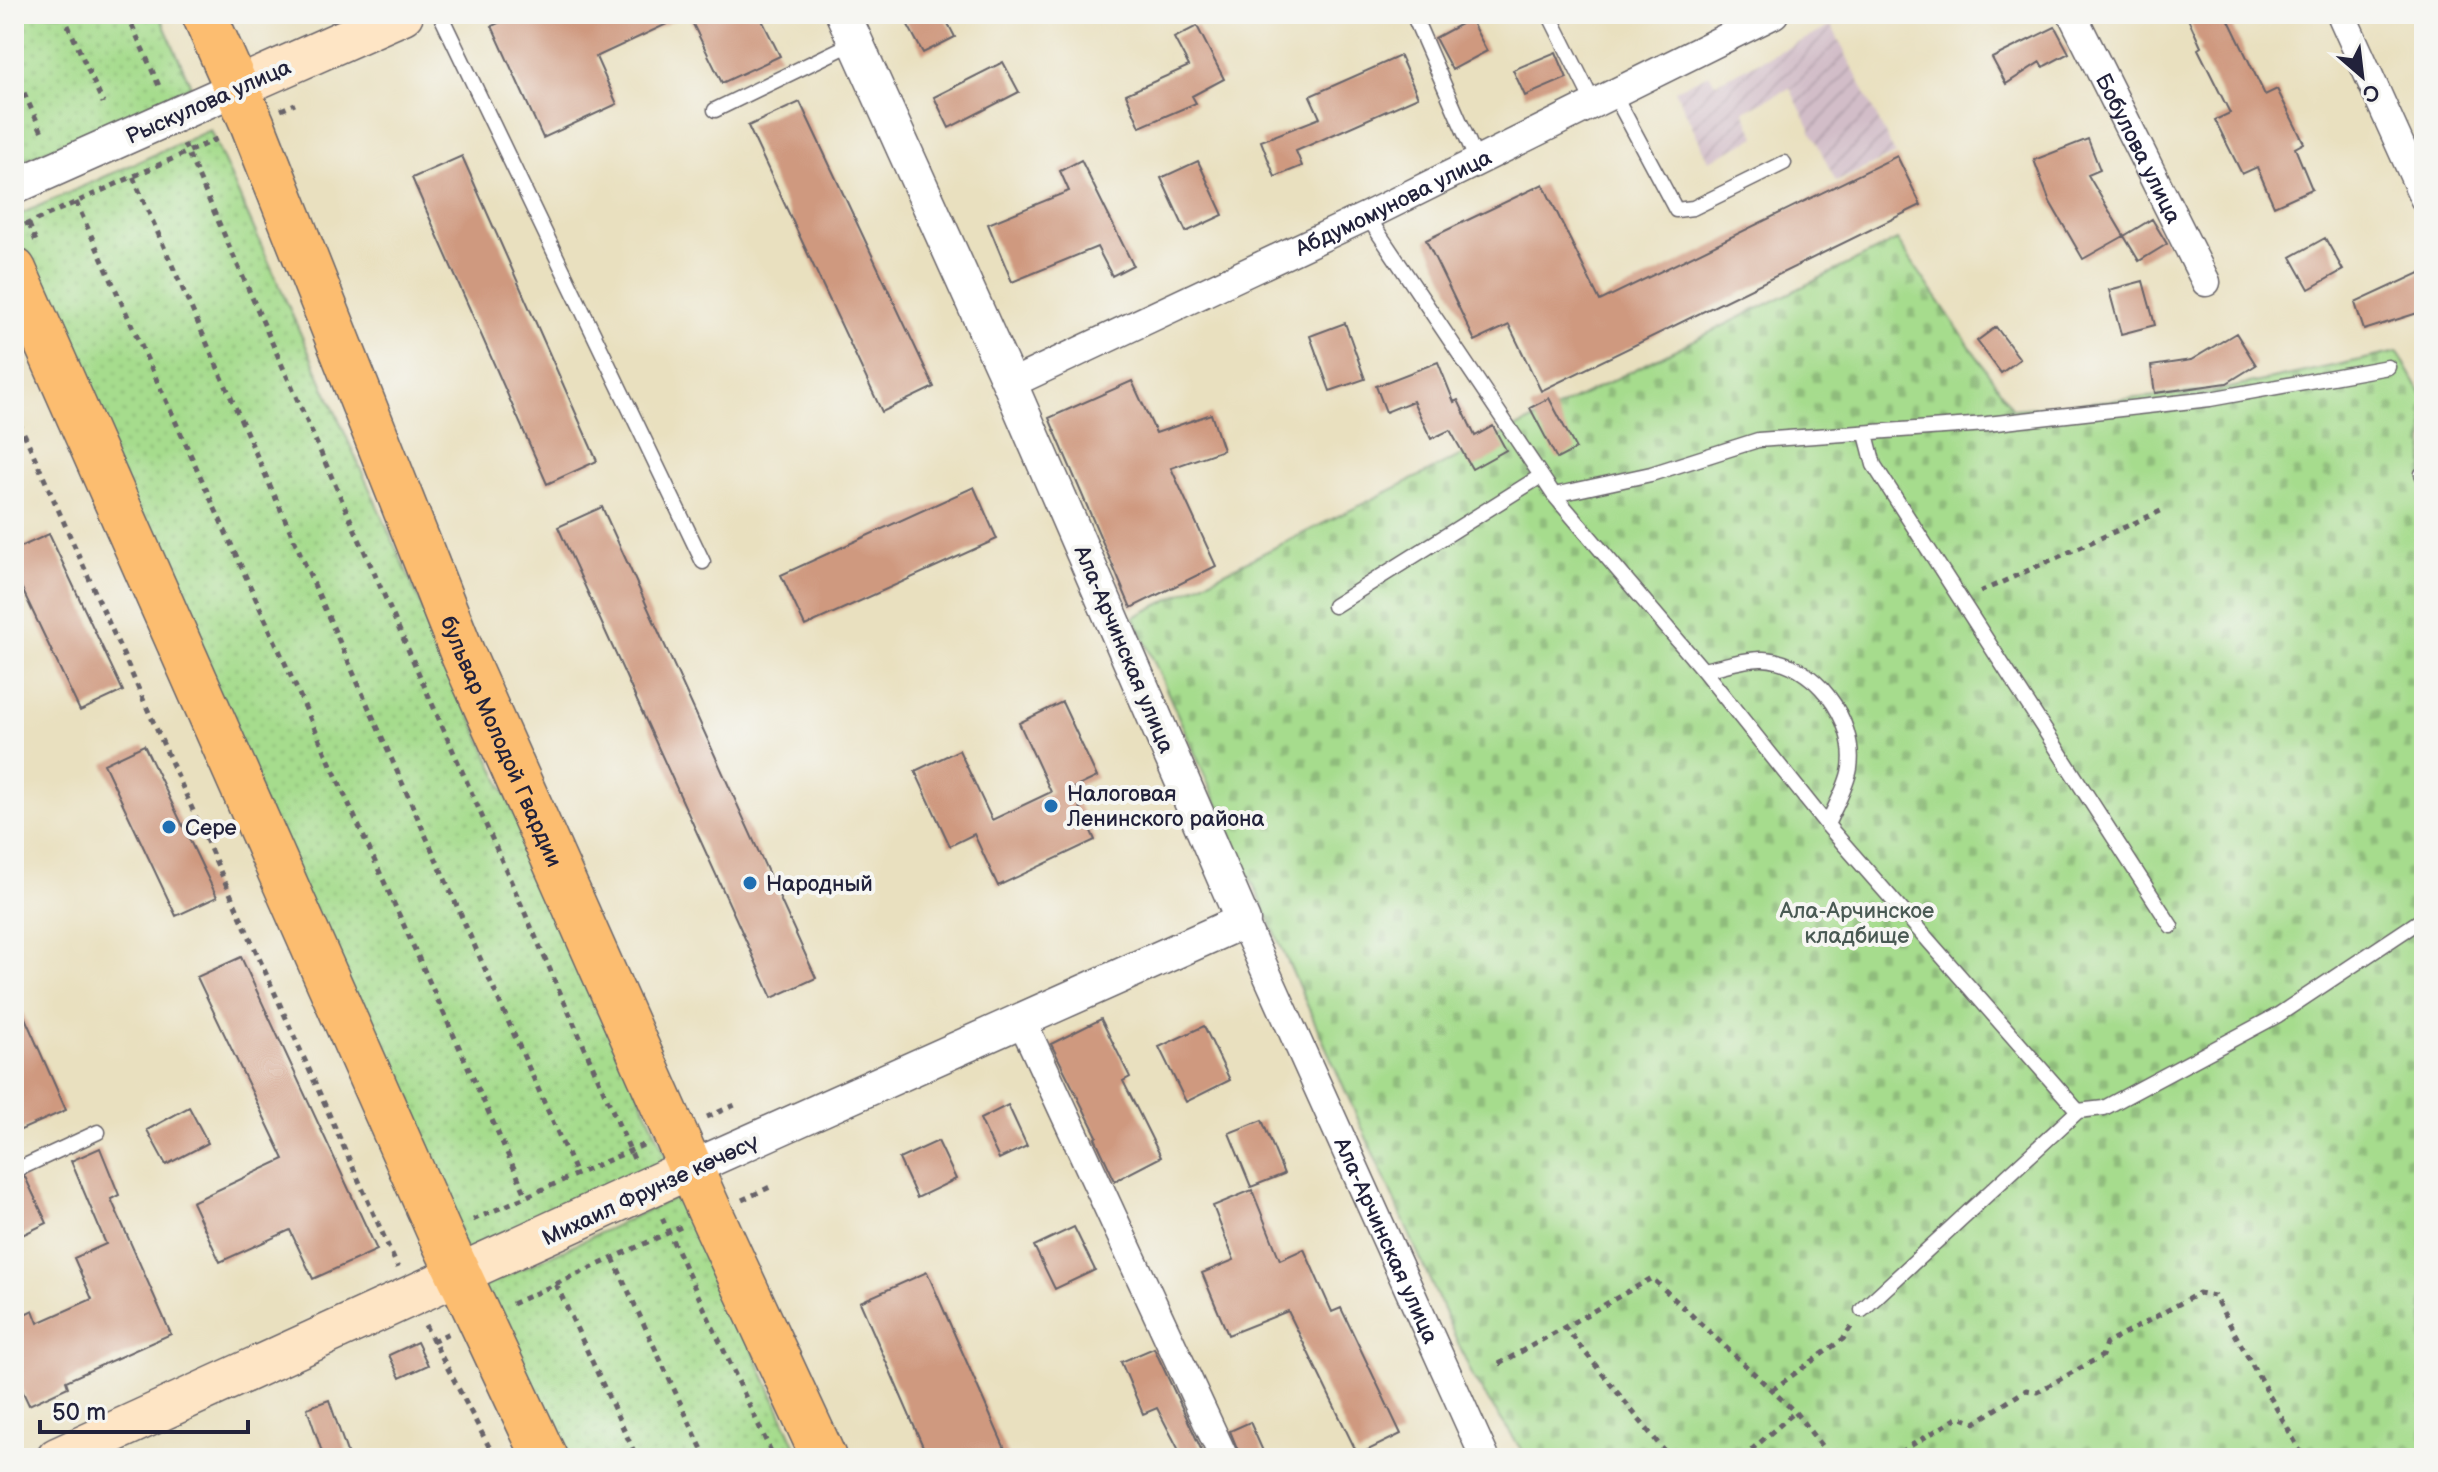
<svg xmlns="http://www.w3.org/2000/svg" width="2438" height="1472" viewBox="0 0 2438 1472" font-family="'Balsamiq Sans',sans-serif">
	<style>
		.industrial { fill: url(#industrial-furrows) }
		.green { fill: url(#green-dots); stroke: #647f64; stroke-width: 2 }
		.cemetery { fill: url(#cemetery-stones); stroke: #647f64; stroke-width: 2 }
		.building { fill: #cf997f }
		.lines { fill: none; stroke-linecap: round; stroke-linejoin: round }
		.service-casing { stroke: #686469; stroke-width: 17 }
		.minor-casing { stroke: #686469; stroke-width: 31 }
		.tertiary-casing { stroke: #686469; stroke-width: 37 }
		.secondary-casing { stroke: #686469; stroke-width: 43 }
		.primary-casing { stroke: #686469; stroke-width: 47 }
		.path { stroke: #686469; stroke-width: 5; stroke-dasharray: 6 6; stroke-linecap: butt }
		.service { stroke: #fff; stroke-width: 14 }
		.minor { stroke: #fff; stroke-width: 28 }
		.tertiary { stroke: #fff; stroke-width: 34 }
		.secondary { stroke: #fee5c5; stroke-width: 40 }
		.primary { stroke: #fcbd6f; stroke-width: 44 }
		.poi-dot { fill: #1f6fb2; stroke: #f6f6f2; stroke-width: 3 }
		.labels { text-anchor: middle; stroke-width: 8; stroke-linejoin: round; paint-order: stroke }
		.street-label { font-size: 22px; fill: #22223b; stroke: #f6f6f2 }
		.poi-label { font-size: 22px; fill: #22223b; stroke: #f6f6f2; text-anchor: start }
		.park-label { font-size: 22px; fill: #4a5a54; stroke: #f6f6f2 }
	</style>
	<defs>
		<pattern id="industrial-furrows" width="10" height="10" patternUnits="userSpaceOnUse" patternTransform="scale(2)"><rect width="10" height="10" fill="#d2bdc8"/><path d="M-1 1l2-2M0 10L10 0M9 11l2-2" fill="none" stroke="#b4a2ad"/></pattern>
		<pattern id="green-dots" width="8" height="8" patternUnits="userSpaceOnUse" patternTransform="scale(2)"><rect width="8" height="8" fill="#a6dc8d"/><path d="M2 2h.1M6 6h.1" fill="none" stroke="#8fbc7b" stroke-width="1.8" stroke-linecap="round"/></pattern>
		<pattern id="cemetery-stones" width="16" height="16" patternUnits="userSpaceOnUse" patternTransform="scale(2)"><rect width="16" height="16" fill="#a6dc8d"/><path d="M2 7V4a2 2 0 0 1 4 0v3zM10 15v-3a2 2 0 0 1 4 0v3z" fill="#8fbc7b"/></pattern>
	</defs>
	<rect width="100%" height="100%" fill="#f6f6f2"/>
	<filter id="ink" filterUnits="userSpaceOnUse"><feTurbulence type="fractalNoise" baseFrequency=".0125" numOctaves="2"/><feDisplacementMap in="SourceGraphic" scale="16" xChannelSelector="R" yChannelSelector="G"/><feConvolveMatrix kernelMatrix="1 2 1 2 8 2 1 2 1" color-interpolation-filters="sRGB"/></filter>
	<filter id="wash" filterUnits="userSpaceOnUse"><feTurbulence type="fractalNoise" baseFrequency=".006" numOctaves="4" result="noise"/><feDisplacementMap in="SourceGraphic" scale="32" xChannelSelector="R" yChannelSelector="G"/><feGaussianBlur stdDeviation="1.8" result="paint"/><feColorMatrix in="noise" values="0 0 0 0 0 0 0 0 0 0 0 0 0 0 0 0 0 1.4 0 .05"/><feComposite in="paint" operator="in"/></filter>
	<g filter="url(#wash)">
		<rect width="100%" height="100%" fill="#e9e0bf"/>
		<path class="industrial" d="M 1832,26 L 1895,154 L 1836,182 L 1790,88 L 1744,111 L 1756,137 L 1709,161 L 1675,90 L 1709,74 L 1715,83 Z"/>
		<path class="green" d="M 14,14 L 159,14 L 191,86 L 14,165 Z
			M 210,130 L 669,1162 L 463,1254 L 14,244 L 14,217 Z
			M 683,1194 L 801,1458 L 554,1458 L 479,1289 Z"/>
		<path class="cemetery" d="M 1897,240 L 2013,409 L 2216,391 L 2398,352 L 2424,398 L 2424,1458 L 1527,1458 L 1474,1379 L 1134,617 Z"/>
		<g id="blocks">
			<path class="building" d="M 517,14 L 759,14 L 780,56 L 722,83 L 688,14 L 596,57 L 617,104 L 543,138 L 492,26 Z
				M 902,14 L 943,14 L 955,37 L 923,53 Z
				M 2186,14 L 2226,14 L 2265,95 L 2277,89 L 2304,143 L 2295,148 L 2312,189 L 2274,206 L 2257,167 L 2242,174 L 2215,120 L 2230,113 L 2198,49 L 2201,47 Z
				M 1470,19 L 1487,51 L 1452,70 L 1435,38 Z
				M 1197,26 L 1224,79 L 1192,96 L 1196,103 L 1140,127 L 1126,94 L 1189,66 L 1174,38 Z
				M 2055,27 L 2069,53 L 2043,67 L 2040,62 L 2006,84 L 1992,58 Z
				M 1556,52 L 1567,78 L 1525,96 L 1513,70 Z
				M 1400,56 L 1418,97 L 1296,151 L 1302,166 L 1275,177 L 1261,141 L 1320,118 L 1310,96 Z
				M 1003,62 L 1019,92 L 949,128 L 934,97 Z
				M 800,102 L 934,387 L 882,412 L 748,126 Z
				M 2088,139 L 2100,170 L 2088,175 L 2124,236 L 2083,259 L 2050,202 L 2034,160 Z
				M 462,156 L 597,461 L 547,484 L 412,178 Z
				M 1897,156 L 1921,205 L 1541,391 L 1509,325 L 1475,341 L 1426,240 L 1543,184 L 1600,301 Z
				M 1081,160 L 1133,265 L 1112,276 L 1097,247 L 1012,282 L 988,224 L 1069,191 L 1060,171 Z
				M 1198,161 L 1223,215 L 1186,232 L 1161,178 Z
				M 2152,219 L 2167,244 L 2139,261 L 2124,236 Z
				M 2325,238 L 2343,270 L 2309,289 L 2291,257 Z
				M 2424,271 L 2424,311 L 2364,330 L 2355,303 Z
				M 2143,281 L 2155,325 L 2121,334 L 2109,290 Z
				M 1345,323 L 1365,379 L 1330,391 L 1310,336 Z
				M 1996,327 L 2020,359 L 2001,373 L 1977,341 Z
				M 2236,333 L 2256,365 L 2227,383 L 2155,393 L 2151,366 L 2191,360 Z
				M 1438,362 L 1454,402 L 1458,400 L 1475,436 L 1493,426 L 1506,450 L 1472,469 L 1450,430 L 1431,439 L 1413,401 L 1386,412 L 1376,386 Z
				M 1132,381 L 1156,433 L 1211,414 L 1223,450 L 1171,468 L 1216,566 L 1131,608 L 1049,418 Z
				M 1549,398 L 1576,449 L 1557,459 L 1530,408 Z
				M 974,487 L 997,539 L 805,626 L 781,575 Z
				M 602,507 L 816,978 L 772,998 L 558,527 Z
				M 49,534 L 123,691 L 80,711 L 14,572 L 14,550 Z
				M 1062,702 L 1097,777 L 1072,789 L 1095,840 L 998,886 L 974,834 L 950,846 L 915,771 L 959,750 L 992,820 L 1051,792 L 1019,723 Z
				M 144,745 L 217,897 L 176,916 L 104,764 Z
				M 241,957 L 377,1250 L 313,1279 L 290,1230 L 220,1262 L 192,1202 L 284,1159 L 197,977 Z
				M 14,993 L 66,1110 L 14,1133 Z
				M 1101,1019 L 1130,1077 L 1123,1081 L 1161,1157 L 1115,1181 L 1095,1138 L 1097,1136 L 1051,1044 Z
				M 1204,1026 L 1230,1080 L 1186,1102 L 1159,1047 Z
				M 1008,1105 L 1027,1146 L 999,1159 L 980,1119 Z
				M 189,1107 L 208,1143 L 166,1165 L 147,1130 Z
				M 1262,1120 L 1284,1174 L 1251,1187 L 1229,1133 Z
				M 938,1141 L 956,1179 L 917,1198 L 899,1159 Z
				M 100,1148 L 119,1195 L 111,1199 L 171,1334 L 66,1381 L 68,1387 L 29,1405 L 14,1373 L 14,1319 L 33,1310 L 38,1323 L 92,1299 L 74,1258 L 106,1244 L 71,1161 Z
				M 25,1177 L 47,1223 L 14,1239 L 14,1181 Z
				M 1252,1190 L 1280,1260 L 1304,1249 L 1332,1312 L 1341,1308 L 1401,1434 L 1358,1455 L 1288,1311 L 1228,1335 L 1202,1273 L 1234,1260 L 1213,1206 Z
				M 1074,1227 L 1095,1270 L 1055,1289 L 1034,1246 Z
				M 927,1272 L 1009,1458 L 928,1458 L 860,1302 Z
				M 417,1342 L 428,1365 L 400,1378 L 389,1355 Z
				M 1154,1348 L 1191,1427 L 1205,1458 L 1183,1458 L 1157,1408 L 1143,1414 L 1121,1362 Z
				M 329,1400 L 349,1458 L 324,1458 L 307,1408 Z
				M 1250,1422 L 1266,1458 L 1241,1458 L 1230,1431 Z"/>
		</g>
	</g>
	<g filter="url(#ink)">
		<use href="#blocks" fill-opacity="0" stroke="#686469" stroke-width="2"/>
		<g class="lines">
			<defs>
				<path id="service" d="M 440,14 L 703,562
					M 1413,14 L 1477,161
					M 1549,14 L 1594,104
					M 1614,94 L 1676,210 L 1693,208 L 1784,163
					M 715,110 L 855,42
					M 1367,216 L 1554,495 L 1703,670 L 1827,825 L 2078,1111 L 2104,1108 L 2278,1015 L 2424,918
					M 1866,434 L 1874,465 L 2171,926
					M 2422,474 L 2424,478
					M 1554,495 L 1651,474 L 1758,440 L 1987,424 L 2210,399 L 2388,367
					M 1334,606 L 1541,476
					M 1703,670 C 1721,667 1745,658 1763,659 C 1814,661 1857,720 1850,768 C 1847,787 1834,808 1827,825
					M 14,1171 L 98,1132
					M 1862,1310 L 2078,1111"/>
				<g id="minor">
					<path id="s1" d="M 2072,14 L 2206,282"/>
					<path d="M 2341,14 L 2424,198"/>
					<path id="s2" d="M 1010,384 L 1367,216 L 1774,14"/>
					<path id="s3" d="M 1243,921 L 1485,1458"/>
					<path d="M 1022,1021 L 1224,1458"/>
				</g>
				<path id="tertiary" d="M 14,187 L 236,88
					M 691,1168 L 1243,921 L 1010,384 L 843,14"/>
				<path id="secondary" d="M 236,88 L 403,14
					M 57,1458 L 691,1168"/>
				<g id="primary">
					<path id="s4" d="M 204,14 L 252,123 L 463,655 L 711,1214 L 824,1458"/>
					<path d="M 14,270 L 440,1234 L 545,1458"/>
				</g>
			</defs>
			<use href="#service" class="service-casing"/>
			<use href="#minor" class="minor-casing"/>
			<use href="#tertiary" class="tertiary-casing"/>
			<use href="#secondary" class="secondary-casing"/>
			<use href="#primary" class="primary-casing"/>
			<path class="path" d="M 63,14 L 103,103
				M 127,14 L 159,86
				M 14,71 L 42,132
				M 281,110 L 295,104
				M 184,144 L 634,1159
				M 133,177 L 576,1174
				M 76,202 L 527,1197
				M 29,224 L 37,244
				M 14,230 L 221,137
				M 14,411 L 398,1268
				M 1980,592 L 2165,509
				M 707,1117 L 735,1105
				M 742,1200 L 770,1187
				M 662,1218 L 774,1458
				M 473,1220 L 643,1145
				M 613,1258 L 706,1458
				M 556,1284 L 637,1458
				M 512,1304 L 681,1227
				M 425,1325 L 495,1458
				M 1564,1326 L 1670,1458
				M 432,1341 L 449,1333
				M 1499,1364 L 1652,1278 L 1795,1412 L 1831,1458
				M 1772,1390 L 1843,1339 L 1853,1324
				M 1742,1458 L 1795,1412
				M 1890,1458 L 1959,1417 L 1975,1423 L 2026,1390 L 2037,1392 L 2102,1356 L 2106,1344 L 2199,1293 L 2214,1296 L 2304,1458"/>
			<use href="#service" class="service"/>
			<use href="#minor" class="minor"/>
			<use href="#tertiary" class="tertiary"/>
			<use href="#secondary" class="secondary"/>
			<use href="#primary" class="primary"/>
		</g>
	</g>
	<g class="poi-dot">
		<circle cx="1051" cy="806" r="8"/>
		<circle cx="169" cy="827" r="8"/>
		<circle cx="750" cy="883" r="8"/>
	</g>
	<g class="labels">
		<g class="street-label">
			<text transform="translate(208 101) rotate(-24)" y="8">Рыскулова улица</text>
			<text dy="8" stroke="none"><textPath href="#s1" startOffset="150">Бобулова улица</textPath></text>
			<text dy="8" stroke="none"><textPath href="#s2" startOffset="424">Абдумомунова улица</textPath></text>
			<text transform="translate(1125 649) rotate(67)" y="8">Ала-Арчинская улица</text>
			<text dy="8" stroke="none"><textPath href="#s4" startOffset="786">бульвар Молодой Гвардии</textPath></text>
			<text transform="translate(650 1189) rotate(-25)" y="8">Михаил Фрунзе көчөсү</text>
			<text dy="8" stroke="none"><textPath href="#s3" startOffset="350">Ала-Арчинская улица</textPath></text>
		</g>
		<g class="poi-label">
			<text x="1067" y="801">Налоговая<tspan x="1067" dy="25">Ленинского района</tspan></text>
			<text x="185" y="835">Сере</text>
			<text x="766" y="891">Народный</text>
		</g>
		<g class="park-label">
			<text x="1857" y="918">Ала-Арчинское<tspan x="1857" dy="25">кладбище</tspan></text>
		</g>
	</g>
	<rect width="2438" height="1472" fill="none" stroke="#f6f6f2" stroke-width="48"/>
	<g transform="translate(2362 76) rotate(152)" stroke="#f6f6f2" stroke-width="6" paint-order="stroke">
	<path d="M0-6L14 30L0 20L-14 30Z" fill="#22223b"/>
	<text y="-12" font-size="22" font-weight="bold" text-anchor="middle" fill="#22223b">С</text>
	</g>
	<path d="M40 1420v12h208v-12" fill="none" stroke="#22223b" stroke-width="4"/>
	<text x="52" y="1420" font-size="24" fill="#22223b" stroke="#f6f6f2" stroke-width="6" paint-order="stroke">50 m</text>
</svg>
